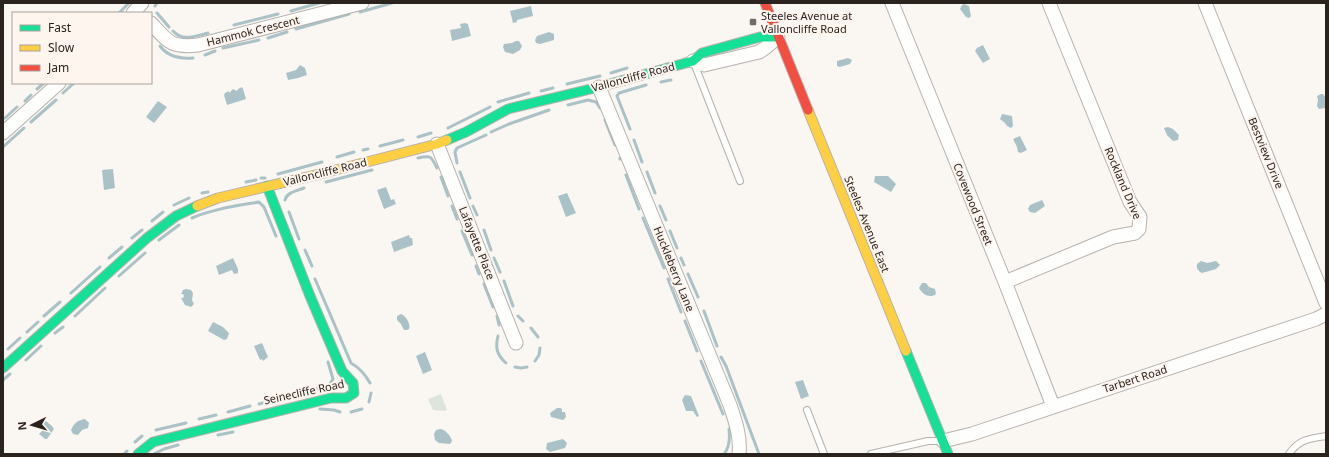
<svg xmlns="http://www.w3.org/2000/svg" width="1329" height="457" viewBox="0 0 1329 457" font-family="'Noto Sans',sans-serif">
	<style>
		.green { fill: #dde5dd }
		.water { fill: #aac2c7 }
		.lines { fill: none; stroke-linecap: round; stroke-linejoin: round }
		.stream { stroke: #aac2c7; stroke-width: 3 }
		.lane-casing { stroke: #b6b1ad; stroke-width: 8 }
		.street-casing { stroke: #b6b1ad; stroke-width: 15 }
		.fast-casing { stroke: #b6b1ad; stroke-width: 11 }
		.slow-casing { stroke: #b6b1ad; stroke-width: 11 }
		.jam-casing { stroke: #b6b1ad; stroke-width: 11 }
		.lane { stroke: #fefefd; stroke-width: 6 }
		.street { stroke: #fefefd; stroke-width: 13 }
		.fast { stroke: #16e098; stroke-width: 9 }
		.slow { stroke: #ffcf43; stroke-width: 9 }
		.jam { stroke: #f24e42; stroke-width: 9 }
		.poi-dot { fill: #736d68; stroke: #fef5ef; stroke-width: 1.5 }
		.labels { text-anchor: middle; stroke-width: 4; stroke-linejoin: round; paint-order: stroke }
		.poi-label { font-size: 11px; fill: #2b231d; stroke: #fef5ef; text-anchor: start }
		.street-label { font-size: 11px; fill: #2b231d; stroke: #fef5ef }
	</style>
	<rect width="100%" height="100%" fill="#faf6f2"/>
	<path class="green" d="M 441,394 L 447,410 L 445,411 L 433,410 L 428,399 Z"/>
	<path class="water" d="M 964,4 L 969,6 L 971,16 L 969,18 L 966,17 L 960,9 L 962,5 Z
		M 531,6 L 533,16 L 517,20 L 517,22 L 513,23 L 510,11 Z
		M 465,23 L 468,24 L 471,36 L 452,41 L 450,30 L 461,28 L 460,24 Z
		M 549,32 L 554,34 L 554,40 L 540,44 L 536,43 L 535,40 L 537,36 Z
		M 516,41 L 519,41 L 522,46 L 520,50 L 513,54 L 505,52 L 503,47 L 504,44 L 512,43 Z
		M 983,45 L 990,59 L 983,63 L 975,51 L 977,48 Z
		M 848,58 L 852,60 L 850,64 L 840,67 L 837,66 L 837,61 Z
		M 300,65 L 305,68 L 307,75 L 298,78 L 288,80 L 286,73 L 296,70 Z
		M 242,87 L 243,89 L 246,99 L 227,105 L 224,95 L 225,93 L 229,91 L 229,93 L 233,89 L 237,91 L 238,89 Z
		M 1321,94 L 1323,94 L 1326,98 L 1325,108 L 1319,109 L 1317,106 L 1318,100 L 1317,96 Z
		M 158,101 L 167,107 L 154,123 L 146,117 Z
		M 1002,114 L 1012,116 L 1013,126 L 1011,128 L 1007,126 L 1005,123 L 1000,119 Z
		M 1168,127 L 1173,129 L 1179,135 L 1178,140 L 1173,141 L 1167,135 L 1164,128 Z
		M 1020,136 L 1027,150 L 1021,153 L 1018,152 L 1017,147 L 1013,139 Z
		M 113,169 L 115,188 L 104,190 L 102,170 Z
		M 875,176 L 888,176 L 896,184 L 891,192 L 874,182 Z
		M 386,187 L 391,200 L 394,199 L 396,204 L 384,209 L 377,190 Z
		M 567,193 L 576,213 L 566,217 L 558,196 Z
		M 1042,200 L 1045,206 L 1035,213 L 1030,212 L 1028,209 L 1030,205 Z
		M 409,235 L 410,238 L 412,238 L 413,245 L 394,252 L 391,242 Z
		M 233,258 L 238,269 L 238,273 L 234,274 L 232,270 L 219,275 L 216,266 Z
		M 1201,261 L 1207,263 L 1216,261 L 1220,265 L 1216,269 L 1202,273 C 1198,271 1196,268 1197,264 Z
		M 922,283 L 926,283 L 929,287 L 935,289 L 936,294 C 930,299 922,294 919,288 Z
		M 186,289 L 191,290 L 193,293 L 192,300 L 194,304 L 191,307 L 185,305 L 181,298 L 183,298 L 184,296 L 183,294 L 181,294 L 183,290 Z
		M 401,314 C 406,316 411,324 409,329 L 407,330 L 404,330 L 401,324 L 397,320 L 397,316 Z
		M 213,322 L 223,327 L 229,333 L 227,339 L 224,340 L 208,331 Z
		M 262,343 L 268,357 L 263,361 L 262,359 L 260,360 L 254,346 Z
		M 425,352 L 432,370 L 423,374 L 416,356 Z
		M 803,380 L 809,396 L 801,399 L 795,382 Z
		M 685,395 L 691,396 L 699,416 L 697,417 L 693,411 L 686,411 L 682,400 Z
		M 557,408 L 560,408 L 562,409 L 562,412 L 565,412 L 566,417 L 563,420 L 551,417 L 550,413 Z
		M 85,419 L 89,423 L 88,428 L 82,430 L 78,435 L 73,434 L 71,430 C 74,423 78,420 85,419 Z
		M 46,421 L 52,426 L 54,429 L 47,439 L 45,439 L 39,434 L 43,430 L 42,423 Z
		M 440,429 C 445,429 451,436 452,441 L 450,444 L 439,443 L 435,440 L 434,434 L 436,430 Z
		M 563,439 L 567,443 L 565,448 L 550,452 L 546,449 L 547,443 Z"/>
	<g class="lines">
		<path class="stream" d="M 155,6 L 157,3
			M 291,11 L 319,3
			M 360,12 L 392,3
			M 119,13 L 129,3
			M 157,13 L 169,27
			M 234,25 L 278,14
			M 296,29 L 349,14
			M 173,31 C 183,42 195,36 208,33
			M 268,38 L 287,32
			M 160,46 C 168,57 180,59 193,58
			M 223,48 L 259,40
			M 205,55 L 215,51
			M 611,73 L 627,68
			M 661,82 L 671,80
			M 567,84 L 600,76
			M 37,89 L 44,83
			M 541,91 L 553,88
			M 63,93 L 74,83
			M 25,101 L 31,95
			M 498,102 L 529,93
			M 568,105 L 588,100 L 596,102 L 600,108
			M 5,118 L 17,107
			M 605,120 L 615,145
			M 31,122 L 56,100
			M 448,128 L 490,107
			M 630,129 L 617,96 L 619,93 L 646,85
			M 491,132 L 509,124 L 549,110
			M 418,137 L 431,133
			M 634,140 L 642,162
			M 380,146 L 403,140
			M 3,147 L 24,128
			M 363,150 L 368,149
			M 337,157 L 354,152
			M 418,158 C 431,155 431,156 437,168
			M 620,158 L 620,159
			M 457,163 L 455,152 L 457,148 L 486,135
			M 460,172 L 470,198
			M 647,172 L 655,193
			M 278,174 L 322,162
			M 626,175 L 639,209
			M 441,177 L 448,196
			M 261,178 L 265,178
			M 246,182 L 256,180
			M 326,182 L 372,170
			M 202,193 L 208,192
			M 285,200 C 287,192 297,191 304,188
			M 174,205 L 189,198
			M 452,206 L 457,219
			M 473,206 L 477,215
			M 660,206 L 666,220
			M 289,212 L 299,239
			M 192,218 C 213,209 236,206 259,202 L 264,207 L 276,236
			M 643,218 L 664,268
			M 152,221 L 163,212
			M 484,230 L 491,250
			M 462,231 L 472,255
			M 670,231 L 677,248
			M 132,238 L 142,230
			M 159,240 L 179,225
			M 305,250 L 312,266
			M 109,258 L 122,247
			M 494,258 L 500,272
			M 681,258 L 684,265
			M 476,266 L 479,274
			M 688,274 L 698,297
			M 119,276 L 145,253
			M 315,279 L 351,363 C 360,368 365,374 370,383
			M 668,279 L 681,312
			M 504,281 L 513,306
			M 484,284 L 493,307
			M 71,293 L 100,267
			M 704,311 L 717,346
			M 44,316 L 60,302
			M 75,316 L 105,288
			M 497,316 L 499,325
			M 518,316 L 523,321
			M 685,321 L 697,351
			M 531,328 L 538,337
			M 27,332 L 38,322
			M 55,333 L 63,327
			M 498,336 C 495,348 497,355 506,363
			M 8,349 L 20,338
			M 721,357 L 726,366 L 759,454
			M 26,360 L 41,346
			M 535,361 L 539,355 L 540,348
			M 701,361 L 723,414
			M 515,367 L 521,368 L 527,367
			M 3,380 L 10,374
			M 302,393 L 326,386 L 330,384 L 333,379 L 328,362
			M 369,402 L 371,393
			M 259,404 L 290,396
			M 320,409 L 334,410 L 340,412
			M 228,412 L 250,406
			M 351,412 L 362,409
			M 199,419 L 216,415
			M 156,430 L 186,423
			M 218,435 L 233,432
			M 135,442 L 142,436
			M 124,454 L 127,451
			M 154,454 L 164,449 L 178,445
			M 724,454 C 730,447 730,438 729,429"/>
		<defs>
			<path id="lane" d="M 694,63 L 740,181
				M 807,410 L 824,454
				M 871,454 L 928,441 L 941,441
				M 1289,454 C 1299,439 1309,439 1326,436"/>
			<path id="street" d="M 892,3 L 1005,282 L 1053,406
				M 1205,3 L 1326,303
				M 133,13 L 142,3
				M 151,23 C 168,42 171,48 198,45 L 362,3
				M 693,61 L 704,65 L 759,52 L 765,48 L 778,37
				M 599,87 L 730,405 C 735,420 741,437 739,454
				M 3,133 L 59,83
				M 437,144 L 516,343
				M 1005,282 L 1113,237 L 1135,233 L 1139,229 L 1140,217 L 1130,202 L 1049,3
				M 943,441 L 972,434 L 1316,319 L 1326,314"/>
			<path id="fast" d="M 447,140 L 466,132 L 508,109 L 599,87 L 693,61 L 702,53 L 760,37 L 778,37
				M 906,351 L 948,454
				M 3,368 L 147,238 L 176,216 L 197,206
				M 138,454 L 153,442 L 331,398 L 346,398 L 354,393 L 353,383 L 342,371 L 310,296 L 267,186"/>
			<path id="slow" d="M 808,110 L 906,351
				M 197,206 L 218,198 L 324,173 L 437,144 L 447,140"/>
			<path id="jam" d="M 765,3 L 808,110"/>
		</defs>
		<use href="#lane" class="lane-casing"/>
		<use href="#street" class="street-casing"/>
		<use href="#fast" class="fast-casing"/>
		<use href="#slow" class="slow-casing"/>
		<use href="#jam" class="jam-casing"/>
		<use href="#lane" class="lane"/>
		<use href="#street" class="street"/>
		<use href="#fast" class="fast"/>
		<use href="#slow" class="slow"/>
		<use href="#jam" class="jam"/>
	</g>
	<rect class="poi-dot" x="749" y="18" width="8" height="8" rx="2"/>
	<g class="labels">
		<g class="poi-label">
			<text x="761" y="20">Steeles Avenue at<tspan x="761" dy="13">Valloncliffe Road</tspan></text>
		</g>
		<g class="street-label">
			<text transform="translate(253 31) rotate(-14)" y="4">Hammok Crescent</text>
			<text transform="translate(633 77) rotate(-15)" y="4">Valloncliffe Road</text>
			<text transform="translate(1266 153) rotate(68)" y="4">Bestview Drive</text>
			<text transform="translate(325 172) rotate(-14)" y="4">Valloncliffe Road</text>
			<text transform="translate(1123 183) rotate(67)" y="4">Rockland Drive</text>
			<text transform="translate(973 204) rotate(68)" y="4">Covewood Street</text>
			<text transform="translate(867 224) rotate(68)" y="4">Steeles Avenue East</text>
			<text transform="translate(477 243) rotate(68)" y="4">Lafayette Place</text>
			<text transform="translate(674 269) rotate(68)" y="4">Huckleberry Lane</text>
			<text transform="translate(1135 379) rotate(-18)" y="4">Tarbert Road</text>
			<text transform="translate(304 392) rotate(-12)" y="4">Seinecliffe Road</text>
		</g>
	</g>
	<rect width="1329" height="457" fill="none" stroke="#2b231d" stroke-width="8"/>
	<rect x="12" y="12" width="140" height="72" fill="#fef5ef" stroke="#aaa19b"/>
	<rect x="20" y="25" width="20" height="6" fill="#16e098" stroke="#aaa19b"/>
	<text x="48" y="32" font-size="12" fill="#2b231d">Fast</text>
	<rect x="20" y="45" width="20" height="6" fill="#ffcf43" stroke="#aaa19b"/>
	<text x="48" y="52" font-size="12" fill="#2b231d">Slow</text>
	<rect x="20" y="65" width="20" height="6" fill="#f24e42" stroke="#aaa19b"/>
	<text x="48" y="72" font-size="12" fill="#2b231d">Jam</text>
	<g transform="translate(32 425) rotate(265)" stroke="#fef5ef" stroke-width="3" paint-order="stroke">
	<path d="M0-3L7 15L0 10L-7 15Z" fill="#2b231d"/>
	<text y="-6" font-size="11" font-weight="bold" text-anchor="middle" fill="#2b231d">N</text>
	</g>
</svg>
